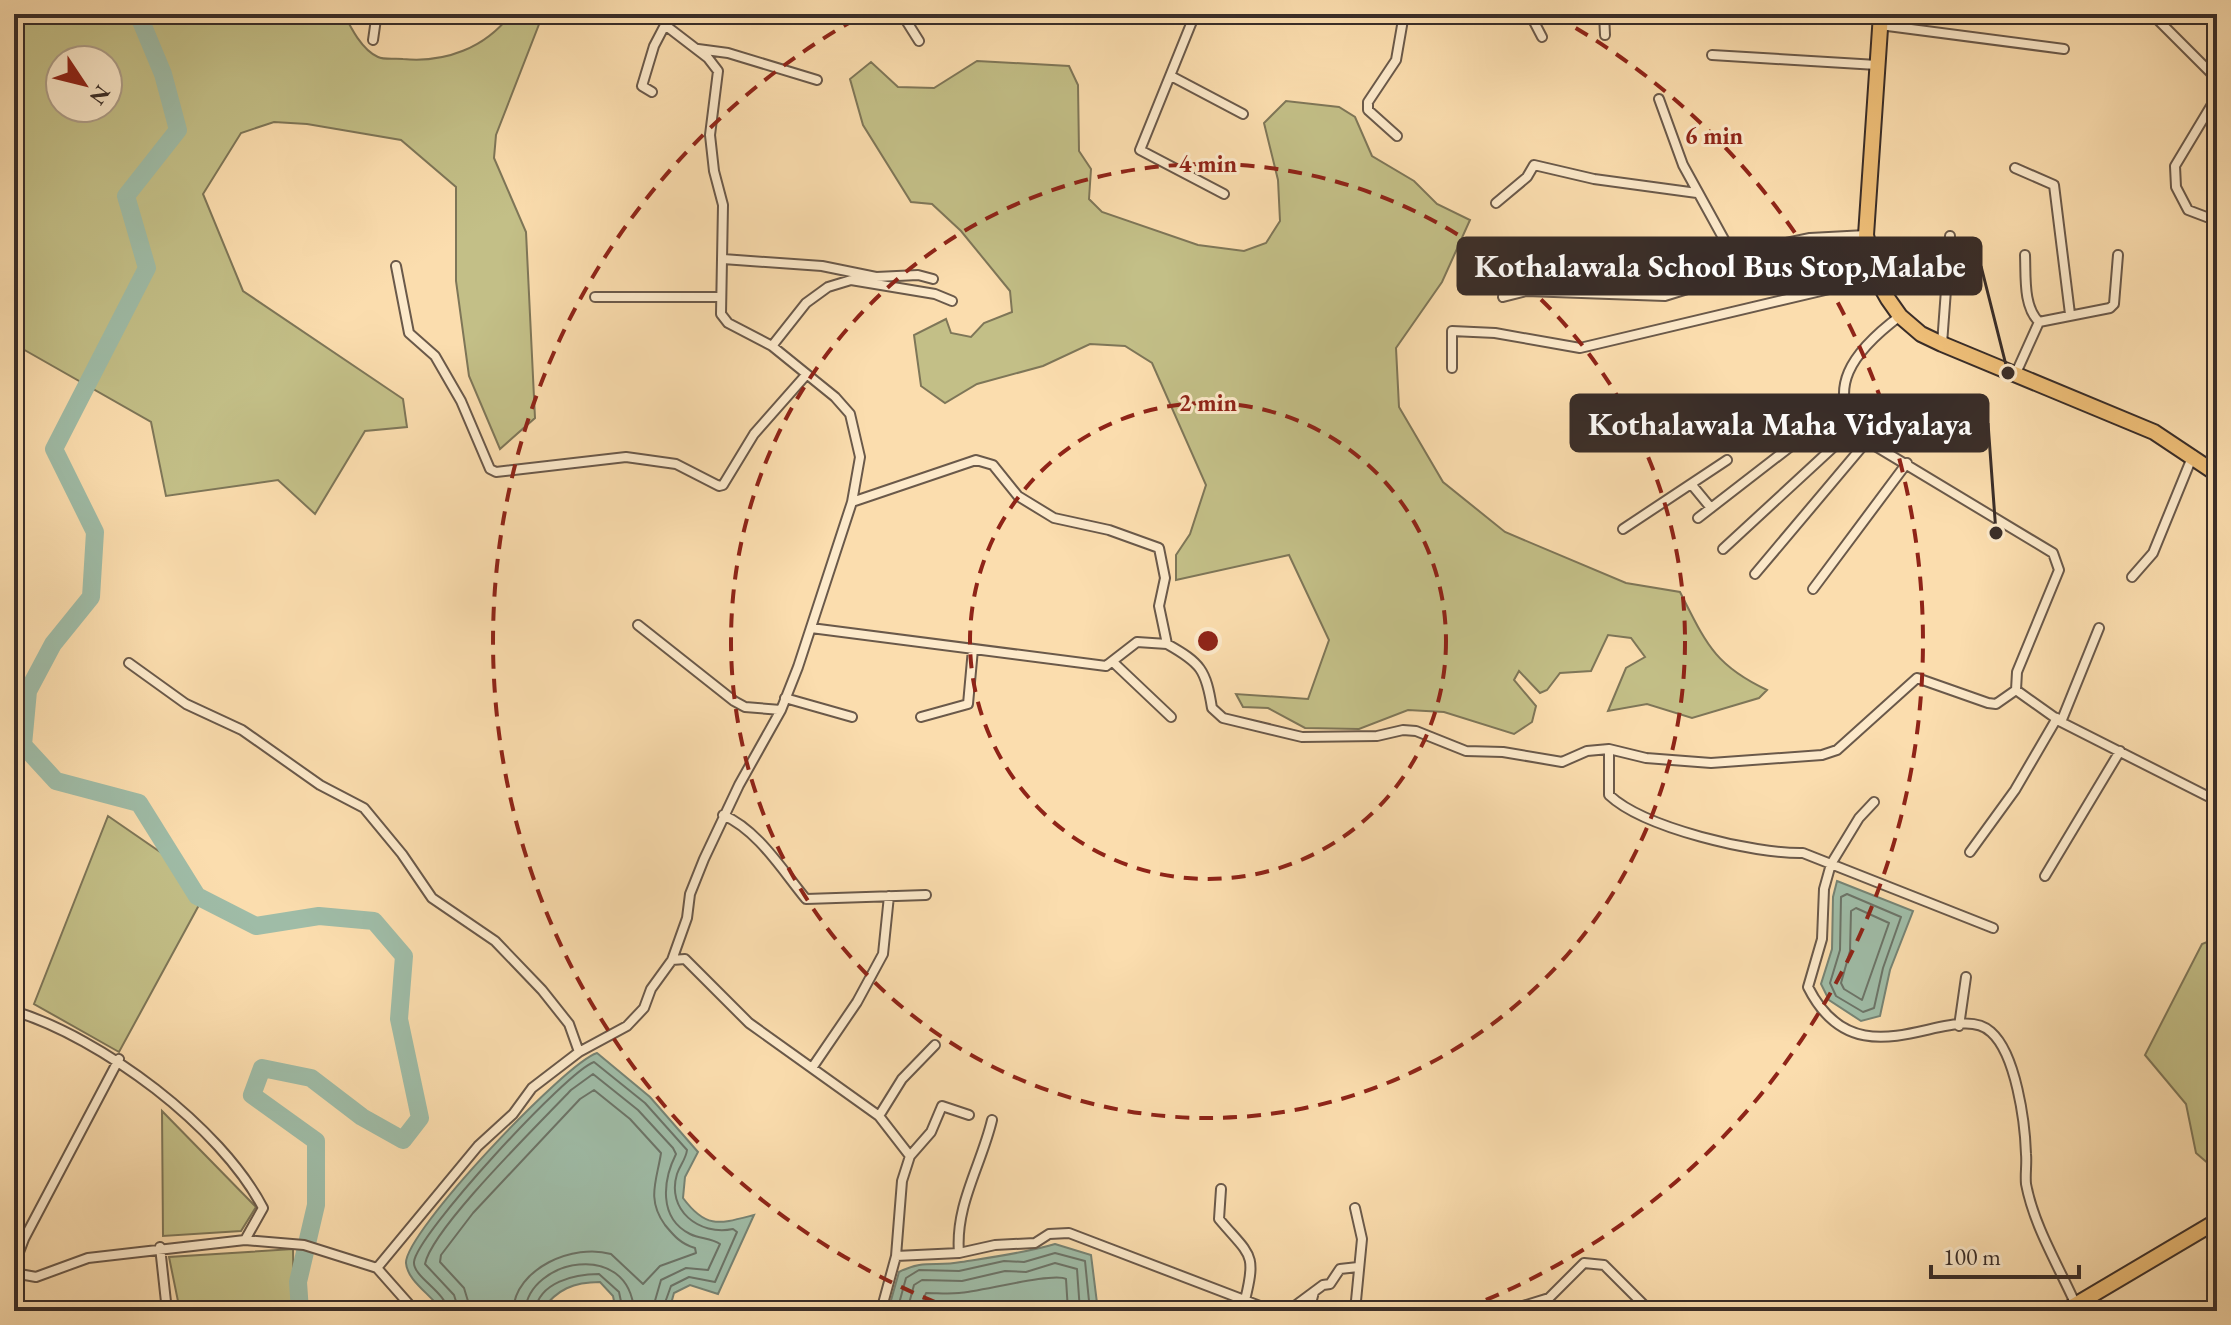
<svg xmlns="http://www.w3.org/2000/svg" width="2231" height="1325" viewBox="0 0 2231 1325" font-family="'EB Garamond',serif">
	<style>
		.green { fill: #c3bf87; stroke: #7e7658; stroke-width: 2; fill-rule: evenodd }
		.water { fill: #9fbca7; stroke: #768374; stroke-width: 2 }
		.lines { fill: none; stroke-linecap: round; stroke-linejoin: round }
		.shore { stroke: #6c7468; stroke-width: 2 }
		.river { stroke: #9fbca7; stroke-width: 18 }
		.minor-casing { stroke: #6a594a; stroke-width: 12 }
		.primary-casing { stroke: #392d28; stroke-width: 18 }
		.minor { stroke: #fce9ca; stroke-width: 8 }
		.primary { stroke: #eebe77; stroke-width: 14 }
		.ring { fill: none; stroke: #8f2418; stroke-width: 4; stroke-dasharray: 14 10 }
		.centre { fill: #8f2418; stroke: #fce9ca; stroke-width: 4 }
		.ring-label { font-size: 24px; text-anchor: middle; font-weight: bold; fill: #8f2418; stroke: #fce9ca; stroke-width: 6; stroke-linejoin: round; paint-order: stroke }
		.leader { fill: none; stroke: #392d28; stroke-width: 3 }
		.callout-dot { fill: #392d28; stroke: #fce9ca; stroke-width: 3 }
		.callout { fill: #392d28; stroke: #392d28; stroke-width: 3 }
		.callout-label { font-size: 32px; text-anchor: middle; font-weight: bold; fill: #fff }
	</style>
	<rect width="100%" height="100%" fill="#fbddae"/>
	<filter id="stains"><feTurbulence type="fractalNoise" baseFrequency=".0025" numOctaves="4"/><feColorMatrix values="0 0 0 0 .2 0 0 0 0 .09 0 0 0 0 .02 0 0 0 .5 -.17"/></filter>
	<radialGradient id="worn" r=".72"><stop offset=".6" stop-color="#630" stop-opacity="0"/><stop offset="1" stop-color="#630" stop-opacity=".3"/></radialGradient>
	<path class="green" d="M 14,14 L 344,14 C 351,28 362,50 378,57 C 384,60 396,58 403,59 C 445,63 485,48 511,14 L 543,14 L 496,135 L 494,158 L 526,232 L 535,418 L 500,449 L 469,376 L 456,281 L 456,187 L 401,140 L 307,124 L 274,122 L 241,133 L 203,194 L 243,291 L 403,399 L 407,427 L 365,431 L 315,514 L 278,480 L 166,496 L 151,422 L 14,344 ZM 60,60 L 108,60 L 108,108 L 60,108 Z
		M 977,61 L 1069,66 L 1078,85 L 1079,151 L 1091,169 L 1089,199 L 1102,212 L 1198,245 L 1244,251 L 1266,243 L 1280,221 L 1278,180 L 1264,123 L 1286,101 L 1339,107 L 1355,117 L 1372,156 L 1414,181 L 1437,204 L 1470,220 L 1442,282 L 1396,348 L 1399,407 L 1443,482 L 1505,532 L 1626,583 L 1680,592 C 1706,643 1714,665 1767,690 L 1759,698 L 1692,718 L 1647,704 L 1608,711 L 1626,668 L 1645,657 L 1631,638 L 1608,635 L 1591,671 L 1560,673 L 1547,690 L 1540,693 L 1519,671 L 1514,680 L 1536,706 L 1532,722 L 1514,734 L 1444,712 L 1408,710 L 1359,729 L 1305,728 L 1268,708 L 1243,707 L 1236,694 L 1308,699 L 1329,640 L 1289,555 L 1176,580 L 1176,555 L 1190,534 L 1206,485 L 1152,363 L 1125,346 L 1090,344 L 1043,366 L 977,384 L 945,403 L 921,386 L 914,335 L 946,319 L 951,333 L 971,337 L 984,323 L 1012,312 L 1010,291 L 961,231 L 932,204 L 911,202 L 863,125 L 850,79 L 871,62 L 898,87 L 934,88 Z
		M 108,816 L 163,854 L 199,905 L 119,1052 L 34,1004 Z
		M 2217,938 L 2217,1171 L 2196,1153 L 2186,1104 L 2145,1055 L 2202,944 Z
		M 162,1111 L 256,1207 L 241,1231 L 163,1236 Z
		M 293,1249 L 294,1311 L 180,1311 L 169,1257 Z"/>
	<path class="water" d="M 1837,881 L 1913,911 L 1890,970 L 1880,1016 L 1861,1021 L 1829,1000 L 1821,984 L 1832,949 L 1833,897 Z
		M 597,1053 L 650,1097 L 698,1152 L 685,1177 L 683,1198 C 706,1229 719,1224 754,1215 L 718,1294 L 690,1285 L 674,1293 L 669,1311 L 616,1311 L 613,1296 L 600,1282 C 574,1282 557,1289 541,1311 L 442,1311 C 433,1296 407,1281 406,1263 C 405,1232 565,1063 597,1053 Z
		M 1055,1244 L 1091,1255 L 1098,1311 L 888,1311 L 899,1272 C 924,1259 936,1267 961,1262 C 993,1257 1025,1253 1055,1244 Z"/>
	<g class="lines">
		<path class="shore" d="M 1847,894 L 1901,917 L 1883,968 L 1874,1008 L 1863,1012 L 1836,996 L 1830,983 L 1840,950 L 1841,897 Z
			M 1856,908 L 1889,923 L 1862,1000 L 1844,989 L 1841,983 L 1850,951 L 1851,911 Z
			M 448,1311 C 446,1292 413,1277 414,1262 C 416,1235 567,1071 594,1062 L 645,1103 L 687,1150 C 686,1159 680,1165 677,1174 C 666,1210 699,1236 733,1229 L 737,1232 L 715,1282 L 689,1277 L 671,1286 L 662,1311
			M 459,1311 L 454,1295 L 425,1264 C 432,1228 541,1122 571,1090 L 593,1074 L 638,1110 L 673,1148 L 676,1154 C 663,1180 658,1218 690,1234 C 700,1239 711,1238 720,1244 L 708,1270 L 686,1268 L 661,1280 L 652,1311
			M 471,1311 L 464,1288 L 440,1262 L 441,1255 L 473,1213 L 580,1099 L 594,1090 L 630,1119 L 661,1153 C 657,1180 646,1199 665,1225 C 674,1236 681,1244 695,1248 L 696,1253 L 660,1266 L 643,1284 L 611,1254 C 574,1243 515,1268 513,1311
			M 525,1311 C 529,1259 629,1239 634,1311
			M 535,1311 C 539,1282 575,1274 599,1274 L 619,1292 L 623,1311
			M 897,1311 L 906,1278 L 919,1270 L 959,1271 L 1004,1261 L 1024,1262 L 1055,1253 L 1085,1261 L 1090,1311
			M 907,1311 L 914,1285 L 922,1280 L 962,1281 L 1005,1271 L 1026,1272 L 1055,1263 L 1077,1269 L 1080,1311
			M 919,1311 L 926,1293 C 937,1293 948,1294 959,1293 C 979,1292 1053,1272 1066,1279 L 1068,1311"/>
		<path class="river" d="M 138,14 L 163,74 L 178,130 L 126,196 L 147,268 L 54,449 L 95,532 L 91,597 L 53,644 L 28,691 L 23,745 L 56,781 L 139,803 L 197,896 L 256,926 L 319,916 L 374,921 L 404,956 L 399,1019 L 420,1118 L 403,1140 L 362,1117 L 311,1078 L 262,1068 L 252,1095 L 316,1141 L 316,1205 L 298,1282 L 300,1311"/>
		<defs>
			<path id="minor" d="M 670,14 L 665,25 L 708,58 L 718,71 L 710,135 L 714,171 L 723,205 L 721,314 L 728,323 L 772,346 L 835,397 L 850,414 L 860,457 L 852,502 L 798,667 L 781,710 L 739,785 L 704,859 L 690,894 L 687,918 L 672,960 L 685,959 L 749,1023 L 879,1116 L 910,1156 L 902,1181 L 896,1256 L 881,1311
				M 902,14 L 919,41
				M 1195,14 L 1140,150 L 1224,194
				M 1530,14 L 1542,37
				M 1604,14 L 1605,35
				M 2152,14 L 2217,79
				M 1880,25 L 2064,49
				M 373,40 L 376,19 L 381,14
				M 698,49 L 728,53 L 817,80
				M 1712,55 L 1877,65
				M 1171,76 L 1243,114
				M 652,92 L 642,86 L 654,46 L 665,25
				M 2217,96 L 2175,166 L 2176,187 L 2188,210 L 2217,221
				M 1659,99 L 1683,165 L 1732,254
				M 1397,136 L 1368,110 L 1368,102 L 1396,60 L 1404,14
				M 2015,168 L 2054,185 L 2070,314
				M 1496,203 L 1527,177 L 1534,165 L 1594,179 L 1697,193
				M 2025,255 C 2026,277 2023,306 2039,322
				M 723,259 L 822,266 L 876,277 L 918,275 L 933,279
				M 396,266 L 409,333 L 435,356 L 461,401 L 490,469 L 496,472 L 626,457 L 676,464 L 719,486 L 723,485 L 754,434 L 806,375
				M 595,297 L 721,297
				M 1503,297 L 1526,291 L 1665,296 L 1694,287 L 1732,254 L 1810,238 L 1866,235
				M 1900,316 C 1856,349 1818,391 1867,441 L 2053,553 L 2059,570 L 2017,672 L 2016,690 L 2061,722 L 2217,801
				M 1942,344 L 1950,236
				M 772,346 L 806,303 L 828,287 L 851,280 L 935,294 L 952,301
				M 1452,368 L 1452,331 L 1495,333 L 1580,348 L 1876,278
				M 2016,373 L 2039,322 L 2110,308 L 2114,304 L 2118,255
				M 1692,485 L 1711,508
				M 1698,518 L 1844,405
				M 1623,529 L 1727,460
				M 1723,549 L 1854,428
				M 1755,574 L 1867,441
				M 2132,577 L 2153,553 L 2193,455
				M 1813,589 L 1907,463
				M 638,625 L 734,701 L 745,707 L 781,710
				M 811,628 L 1106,666 L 1137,642 L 1167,644 L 1159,606 L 1165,578 L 1159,548 L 1109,530 L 1054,518 L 1018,496 L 993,465 L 976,460 L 852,502
				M 1167,644 C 1201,663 1206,670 1212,708 L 1223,718 L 1302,737 L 1377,736 L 1403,730 L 1416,731 L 1466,751 L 1503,752 L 1562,762 L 1587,751 L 1609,749 L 1646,758 L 1711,763 L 1822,755 L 1837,750 L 1917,678 L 1988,703 L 1996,704 L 2016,690
				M 129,663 L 186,704 L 242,730 L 320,785 L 364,808 L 402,854 L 432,898 L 495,941 L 542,990 L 569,1024 L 579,1052
				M 1114,663 L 1171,717
				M 785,698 L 852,717
				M 921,717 L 968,704 L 973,649
				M 2061,722 L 2099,628
				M 1609,749 L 1609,795 C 1644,828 1754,854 1803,853 L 1993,928
				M 1874,802 L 1859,818 L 1831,864 L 1824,889 L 1822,939 L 1808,987 C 1859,1089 1953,997 1991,1032 C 2016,1054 2025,1122 2026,1154 C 2027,1164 2025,1174 2026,1184 C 2034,1226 2058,1265 2075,1303
				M 723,815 C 758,830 782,870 806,899 L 926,895
				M 1970,852 L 2015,790 L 2057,718
				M 2045,876 L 2120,751
				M 14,1011 C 102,1038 220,1126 263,1208 L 245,1240
				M 1959,1026 L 1966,977
				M 812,1068 L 857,1002 L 883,954 L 889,896
				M 14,1079 L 17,1073
				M 879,1116 L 902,1079 L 935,1045
				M 910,1156 L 931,1132 L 942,1106 L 969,1115
				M 1221,1189 L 1219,1219 C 1250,1256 1257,1252 1245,1300
				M 160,1247 L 167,1311
				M 959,1253 C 955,1205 981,1166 992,1120
				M 896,1256 L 959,1253 L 995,1245 L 1035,1243 L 1049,1234 L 1069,1233 L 1273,1311
				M 14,1265 L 24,1239 L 119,1059
				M 14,1273 L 36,1277 L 88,1258 L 245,1240 L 304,1245 L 377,1268
				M 415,1311 L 377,1268 L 478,1146 L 513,1114 L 532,1088 L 579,1052 L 627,1026 L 644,1008 L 651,989 L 672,960
				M 1288,1311 L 1323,1285 L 1330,1284 L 1340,1269 L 1358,1267
				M 1309,1311 L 1314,1292
				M 1355,1311 L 1362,1239 L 1355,1208
				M 1507,1311 L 1549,1298 L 1584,1263 L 1604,1265 L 1650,1311"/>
			<path id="primary" d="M 1881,14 L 1866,235 L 1876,278 L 1888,299 L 1900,316 L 1921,334 L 1942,344 L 2154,432 L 2217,474
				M 2065,1311 L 2217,1221"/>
		</defs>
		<use href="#minor" class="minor-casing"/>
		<use href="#primary" class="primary-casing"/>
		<use href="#minor" class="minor"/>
		<use href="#primary" class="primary"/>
	</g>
	<g class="ring">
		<circle cx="1208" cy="641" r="238"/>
		<circle cx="1208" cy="641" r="477"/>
		<path d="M958 1311A715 715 0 0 1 861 16M1555 16A715 715 0 0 1 1458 1311"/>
	</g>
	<circle cx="1208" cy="641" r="12" class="centre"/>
	<g class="ring-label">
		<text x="1714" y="144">6 min</text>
		<text x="1208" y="172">4 min</text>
		<text x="1208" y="411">2 min</text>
	</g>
	<path class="leader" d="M2008 373L1981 266M1996 533L1988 423"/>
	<g class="callout-dot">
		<circle cx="2008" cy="373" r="8"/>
		<circle cx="1996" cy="533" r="8"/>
	</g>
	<g class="callout">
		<rect x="1458" y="238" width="523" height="56" rx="8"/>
		<rect x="1571" y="395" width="417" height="56" rx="8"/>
	</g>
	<g class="callout-label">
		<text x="1720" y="277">Kothalawala School Bus Stop,Malabe</text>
		<text x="1780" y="435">Kothalawala Maha Vidyalaya</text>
	</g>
	<rect width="2231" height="1325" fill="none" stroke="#fbddae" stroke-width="48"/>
	<rect x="16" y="16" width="2199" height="1293" fill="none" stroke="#392d28" stroke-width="4"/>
	<rect x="24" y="24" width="2183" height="1277" fill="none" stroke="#392d28" stroke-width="2"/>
	<g transform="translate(84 84) rotate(125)"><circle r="38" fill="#fce9ca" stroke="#ae9e89" stroke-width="2"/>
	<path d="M0-6L14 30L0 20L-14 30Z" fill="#8f2418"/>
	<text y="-12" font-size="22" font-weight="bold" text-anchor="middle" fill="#392d28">N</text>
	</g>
	<path d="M1931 1265v12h148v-12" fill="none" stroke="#392d28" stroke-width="4"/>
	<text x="1943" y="1265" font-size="24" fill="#392d28" stroke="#fce9ca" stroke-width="6" paint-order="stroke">100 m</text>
	<rect width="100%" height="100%" filter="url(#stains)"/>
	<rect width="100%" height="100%" fill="url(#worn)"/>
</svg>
